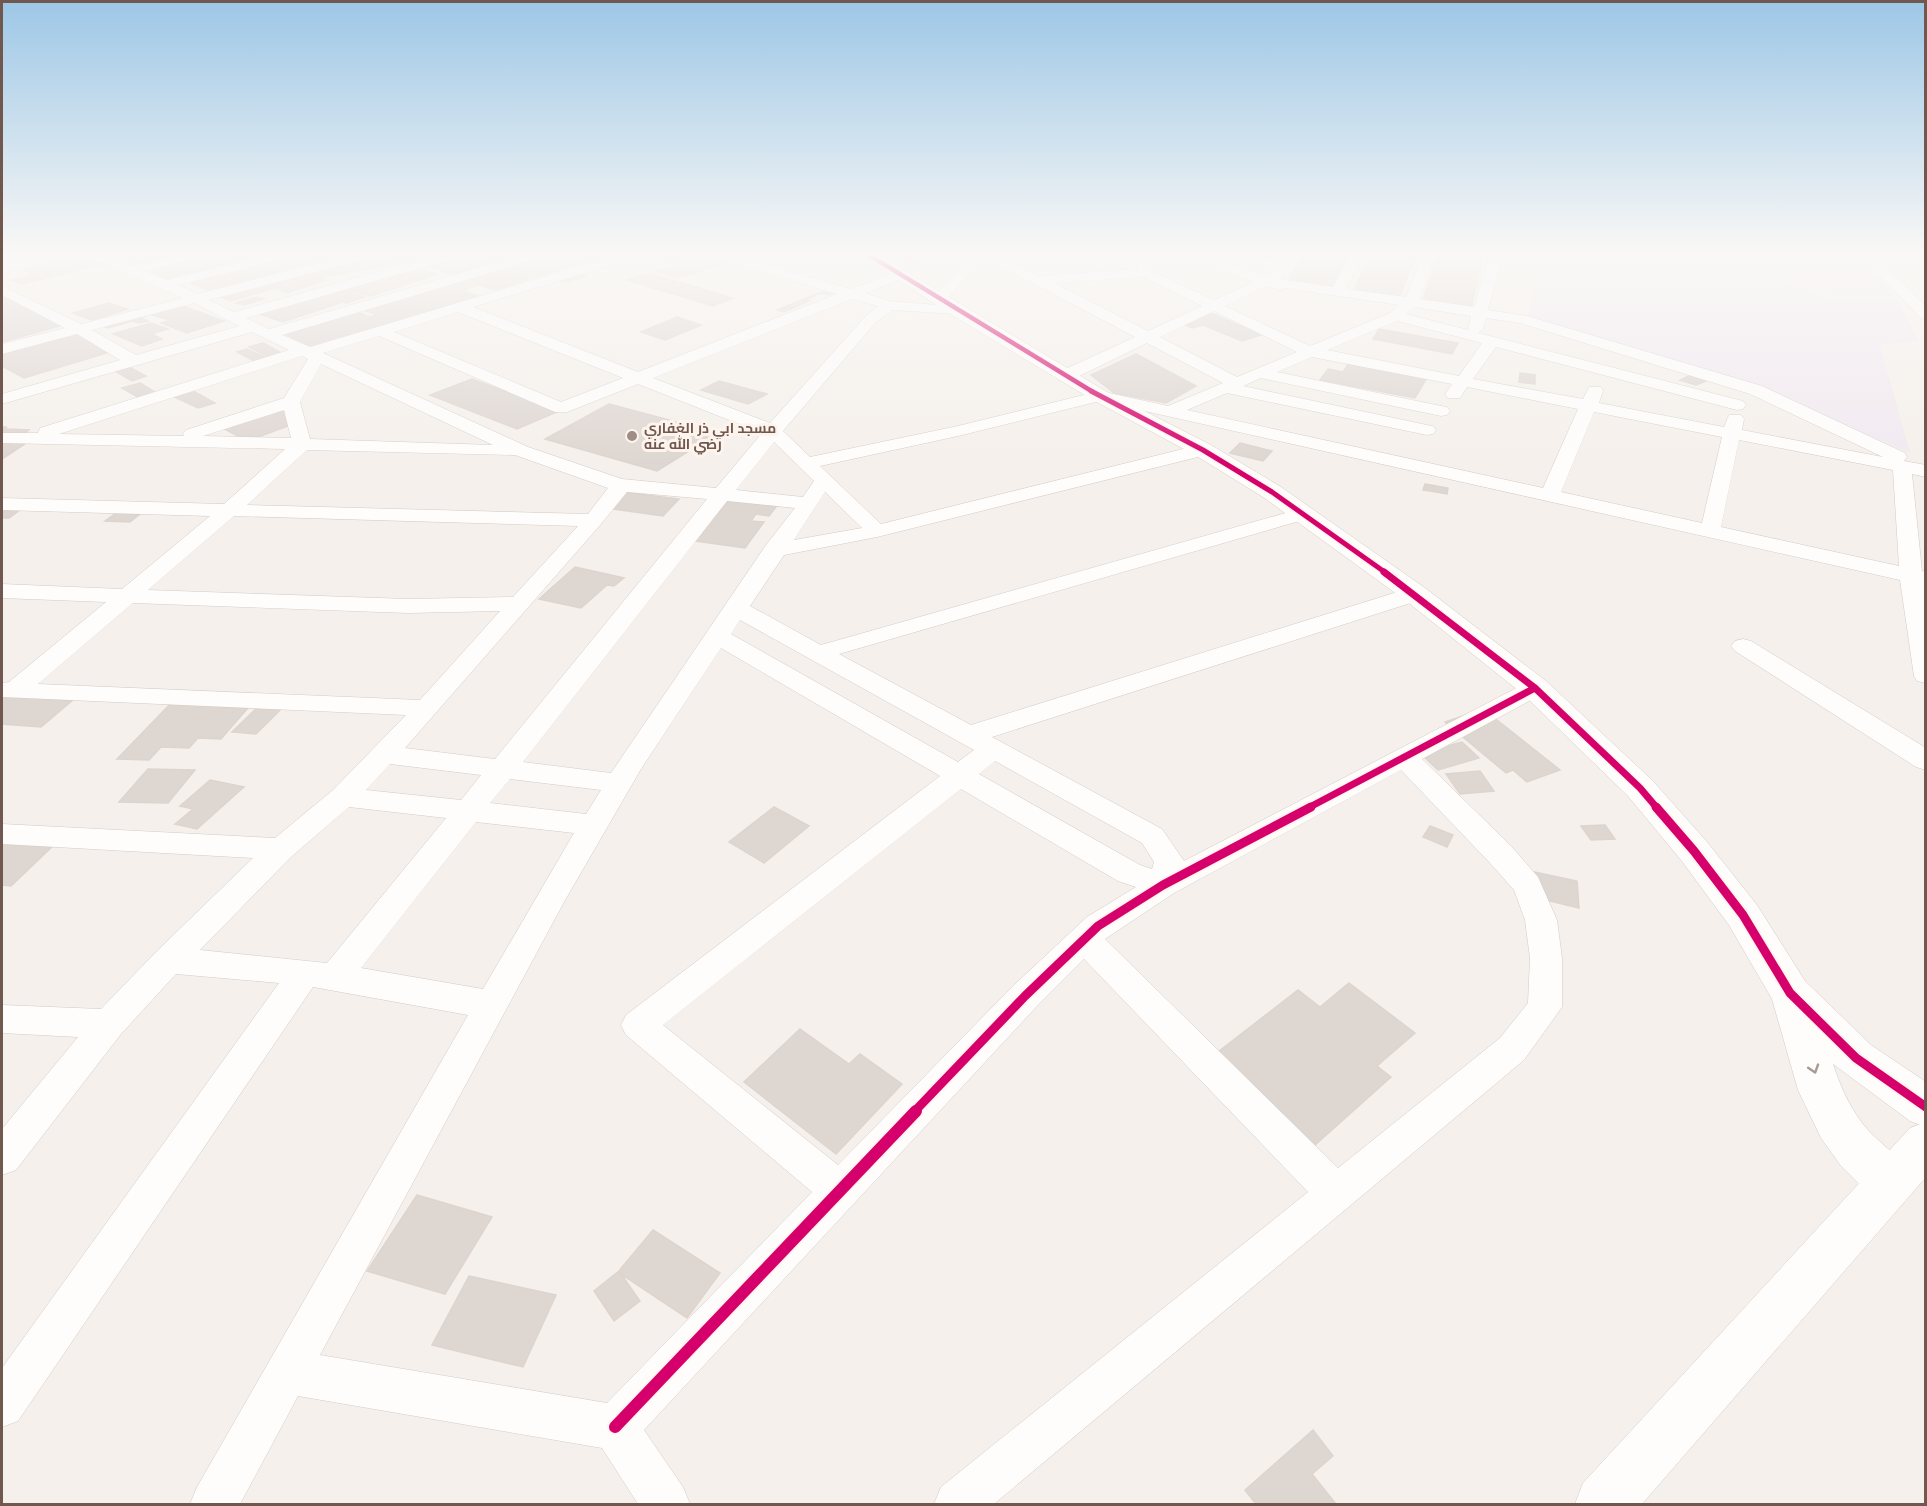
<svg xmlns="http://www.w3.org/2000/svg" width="1927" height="1506" viewBox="0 0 1927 1506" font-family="Raleway,Cairo,sans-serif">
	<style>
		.education { fill: #f1e9f1 }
		.building { fill: #ded6d1; stroke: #ddd4ce; stroke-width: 1.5 }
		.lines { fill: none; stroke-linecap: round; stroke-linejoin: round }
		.minor-casing { stroke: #d2ccc7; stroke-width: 1 }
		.tertiary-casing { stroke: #d2ccc7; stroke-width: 1 }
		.secondary-casing { stroke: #d4cdc8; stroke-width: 1 }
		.minor { fill: #fefdfc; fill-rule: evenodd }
		.tertiary { fill: #fefdfc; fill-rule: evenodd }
		.secondary { fill: #fefdfc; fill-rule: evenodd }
		.cycleway-far4-casing { stroke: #fdf5ed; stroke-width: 7 }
		.cycleway-far3-casing { stroke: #fdf5ed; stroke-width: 8 }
		.cycleway-far2-casing { stroke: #fdf5ed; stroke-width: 10 }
		.cycleway-far1-casing { stroke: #fdf5ed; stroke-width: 13 }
		.cycleway-casing { stroke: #fdf5ed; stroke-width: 16 }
		.cycleway-far4 { stroke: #d6006c; stroke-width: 4.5 }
		.cycleway-far3 { stroke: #d6006c; stroke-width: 5 }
		.cycleway-far2 { stroke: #d6006c; stroke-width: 7 }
		.cycleway-far1 { stroke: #d6006c; stroke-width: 9 }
		.cycleway { stroke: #d6006c; stroke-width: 12 }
		.oneway { stroke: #a99a94 }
		.poi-dot { fill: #9f8d86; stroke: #fdf5ed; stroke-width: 2 }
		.labels { text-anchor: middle; stroke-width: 6; stroke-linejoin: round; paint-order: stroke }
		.far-poi-label { font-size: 14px; font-weight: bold; fill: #70584f; stroke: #fdf5ed; text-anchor: start }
	</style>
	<rect width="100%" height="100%" fill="#f5f0eb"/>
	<path class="education" d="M 1543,252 L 1683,252 L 1745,279 L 1780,279 L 1832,299 L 1897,298 L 1918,341 L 1880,345 L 1910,453 L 1750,384 L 1528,316 Z
		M 1688,252 L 1777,252 L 1869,265 L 1894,297 L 1835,297 L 1784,277 L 1746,277 Z"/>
	<path class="building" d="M 71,252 L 102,264 L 23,284 L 11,280 L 34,274 L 24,270 L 57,262 L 47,258 Z
		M 109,252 L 178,252 L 182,253 L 140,264 Z
		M 223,252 L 286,252 L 269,256 L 261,254 L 170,280 L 149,273 L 160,270 L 155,268 Z
		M 297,252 L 311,252 L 329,258 L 210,291 L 186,281 Z
		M 378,252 L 394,253 L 348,266 L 384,258 L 396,263 L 375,269 L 362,264 L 364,267 L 369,269 L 320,277 L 326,280 L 287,293 L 275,288 L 230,301 L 215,294 L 301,271 L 310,274 L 308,269 Z
		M 408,252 L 433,252 L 405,260 L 392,256 Z
		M 475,252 L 491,252 L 486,253 L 502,258 L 492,261 L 499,263 L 457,276 L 424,265 Z
		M 504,252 L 533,252 L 516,257 L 500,253 Z
		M 560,252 L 619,252 L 495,290 L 480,285 L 462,290 L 478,296 L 315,348 L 286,335 L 360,313 L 370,317 L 377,315 L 364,310 L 464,278 L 469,280 Z
		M 646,252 L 694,252 L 705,255 L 682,263 Z
		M 1252,252 L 1277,252 L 1271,260 Z
		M 1305,252 L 1349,252 L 1333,286 L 1289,280 Z
		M 1372,252 L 1417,252 L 1399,298 L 1353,292 Z
		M 1439,252 L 1484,252 L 1471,308 L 1423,301 Z
		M 911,255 L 923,262 L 913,264 L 901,257 Z
		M 707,256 L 729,263 L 678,278 L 656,271 Z
		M 408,267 L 437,274 L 415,282 L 396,277 L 390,279 L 379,277 Z
		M 576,273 L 586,276 L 566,283 L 556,280 Z
		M 648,273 L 733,298 L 713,306 L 627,280 Z
		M 371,276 L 388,281 L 396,278 L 411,283 L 370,296 L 352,291 L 348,292 L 365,297 L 347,303 L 343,302 L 283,322 L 250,311 Z
		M 829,289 L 838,291 L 829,295 L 821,293 L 805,300 L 809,301 L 784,312 L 777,310 Z
		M 2,291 L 47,310 L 67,324 L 2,342 Z
		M 256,297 L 264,299 L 244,305 L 236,303 Z
		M 172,302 L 224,321 L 187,333 L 161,323 L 170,320 L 145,313 Z
		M 109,303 L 128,309 L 92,320 L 73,313 Z
		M 136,310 L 144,313 L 140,314 L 146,316 L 140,318 L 148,321 L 139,323 L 132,321 L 108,328 L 93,323 Z
		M 1211,313 L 1241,326 L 1261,335 L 1242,341 L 1203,325 L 1192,328 L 1179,322 Z
		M 677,317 L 701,325 L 665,340 L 641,332 Z
		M 151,323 L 168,329 L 151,334 L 162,339 L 142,346 L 113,334 Z
		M 71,328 L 116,350 L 24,378 L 2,366 L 2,345 Z
		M 1379,329 L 1458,343 L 1452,354 L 1373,339 Z
		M 263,343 L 283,354 L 269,358 L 249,347 Z
		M 247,349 L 266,358 L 256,362 L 237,352 Z
		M 1136,354 L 1196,386 L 1166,403 L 1114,393 L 1091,375 Z
		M 1349,363 L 1364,367 L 1426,379 L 1415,398 L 1320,380 L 1328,369 L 1343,372 Z
		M 129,367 L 146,376 L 132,381 L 115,371 Z
		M 1520,373 L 1535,375 L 1535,384 L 1519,382 Z
		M 1691,375 L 1708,380 L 1696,385 L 1680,380 Z
		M 472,379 L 559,411 L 517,429 L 430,395 Z
		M 719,381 L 767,394 L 748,404 L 701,390 Z
		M 140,383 L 158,394 L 141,399 L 122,388 Z
		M 193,391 L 215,403 L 198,408 L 174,397 Z
		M 609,404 L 718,433 L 657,471 L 545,439 Z
		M 270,405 L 302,421 L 247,441 L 215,424 Z
		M 2,427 L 7,427 L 3,429 L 29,430 L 24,434 L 40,434 L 2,459 Z
		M 1240,443 L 1272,451 L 1263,461 L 1230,453 Z
		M 1425,484 L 1448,488 L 1447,494 L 1423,490 Z
		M 623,492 L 679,499 L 663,516 L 606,508 Z
		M 734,494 L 782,499 L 769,516 L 756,514 L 751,521 L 764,522 L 745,548 L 695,541 Z
		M 2,503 L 28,504 L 9,518 L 2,518 Z
		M 116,513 L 140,514 L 130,522 L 105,521 Z
		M 575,567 L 624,578 L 614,586 L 607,585 L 581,608 L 539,599 Z
		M 2,687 L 81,693 L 41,727 L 2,724 Z
		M 176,698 L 254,701 L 221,739 L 198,738 L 189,748 L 161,747 L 149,760 L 117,759 Z
		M 262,703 L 285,705 L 256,734 L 232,732 Z
		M 1483,709 L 1560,770 L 1527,782 L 1513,770 L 1506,773 L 1445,722 Z
		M 1462,742 L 1479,758 L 1438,770 L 1420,753 Z
		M 148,769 L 195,770 L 168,803 L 119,802 Z
		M 1480,771 L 1494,791 L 1460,794 L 1446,774 Z
		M 210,780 L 244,787 L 197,829 L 175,824 L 193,809 L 180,806 Z
		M 774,807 L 809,826 L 764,863 L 729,842 Z
		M 1605,825 L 1615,839 L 1591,840 L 1581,826 Z
		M 1430,826 L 1453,835 L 1447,847 L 1423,837 Z
		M 2,835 L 58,841 L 11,886 L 2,885 Z
		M 1516,868 L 1577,881 L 1579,908 L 1517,893 Z
		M 1349,983 L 1415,1033 L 1377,1066 L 1391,1077 L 1315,1145 L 1214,1055 L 1298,990 L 1320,1007 Z
		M 800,1029 L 849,1064 L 860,1054 L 902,1084 L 836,1154 L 744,1082 Z
		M 417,1195 L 492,1217 L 445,1294 L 367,1271 Z
		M 653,1230 L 720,1273 L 687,1318 L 618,1272 Z
		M 619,1271 L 640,1301 L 614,1321 L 594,1291 Z
		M 469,1276 L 556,1295 L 523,1367 L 432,1345 Z
		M 1313,1430 L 1333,1456 L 1312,1474 L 1336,1504 L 1256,1504 L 1245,1490 Z"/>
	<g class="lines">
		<defs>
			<path id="minor" d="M 76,252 L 94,252 L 133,266 L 194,252 L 215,252 L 213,255 L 146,271 L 167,280 L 280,252 L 301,252 L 299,255 L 179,285 L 197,294 L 362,252 L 382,252 L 380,255 L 209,300 L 234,312 L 448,252 L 468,252 L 466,255 L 246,318 L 269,329 L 533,252 L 552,252 L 550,255 L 282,335 L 310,347 L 628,252 L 646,252 L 645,255 L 473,307 L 638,372 L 837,294 L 706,255 L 705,252 L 723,252 L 851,289 L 899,271 L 904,272 L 906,275 L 904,278 L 865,293 L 890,301 L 961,307 L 963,310 L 961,313 L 956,314 L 892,310 L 875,323 L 783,431 L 810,457 L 958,426 L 1100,391 L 1168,406 L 1223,383 L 1147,343 L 1071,380 L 1059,380 L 1057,376 L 1059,372 L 1135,337 L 985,258 L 944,302 L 934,302 L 932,299 L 934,296 L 977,252 L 992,252 L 999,255 L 1079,252 L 1163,252 L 1162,255 L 1151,256 L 1152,271 L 1214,300 L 1254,282 L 1230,274 L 1201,252 L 1215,252 L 1240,268 L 1265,276 L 1271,273 L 1240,252 L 1254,252 L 1276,265 L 1286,252 L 1298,252 L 1280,279 L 1333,287 L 1352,252 L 1364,252 L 1346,289 L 1406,297 L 1424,252 L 1437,252 L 1420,299 L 1474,307 L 1491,252 L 1504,252 L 1488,310 L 1527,316 L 1762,386 L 1905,453 L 1907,457 L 1904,461 L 1926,465 L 1926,477 L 1912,474 L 1922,571 L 1926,572 L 1926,586 L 1924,585 L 1926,683 L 1917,681 L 1914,676 L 1900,580 L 1100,401 L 958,436 L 820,466 L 881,524 L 1203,444 L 1210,446 L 1212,450 L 1210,454 L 877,537 L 784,555 L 750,606 L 821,645 L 1296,510 L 1310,510 L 1313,514 L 1310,518 L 839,654 L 971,725 L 1407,589 L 1415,587 L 1423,589 L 1426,594 L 1423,599 L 992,737 L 1162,829 L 1184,861 L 1526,683 L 1535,680 L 1544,683 L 1548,688 L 1544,693 L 1422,759 L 1511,846 L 1538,877 L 1557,920 L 1562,958 L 1562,1007 L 1524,1060 L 994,1504 L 934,1504 L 941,1487 L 1308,1192 L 1084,959 L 1037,1006 L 644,1430 L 683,1487 L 690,1504 L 638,1504 L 602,1448 L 298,1396 L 240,1504 L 190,1504 L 197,1487 L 468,1015 L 313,987 L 18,1421 L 2,1427 L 2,1368 L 279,983 L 176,974 L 121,1034 L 16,1170 L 2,1175 L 2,1129 L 78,1037 L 2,1033 L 2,1005 L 101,1009 L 157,951 L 253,858 L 2,844 L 2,824 L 275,838 L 333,790 L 406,715 L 2,697 L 2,683 L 9,682 L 106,602 L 2,598 L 2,584 L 122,589 L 210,516 L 2,510 L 2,498 L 224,504 L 285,449 L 2,443 L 2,433 L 38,433 L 40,428 L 289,350 L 252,332 L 2,404 L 2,394 L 120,360 L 77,334 L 2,354 L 2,344 L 65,328 L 2,295 L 2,286 L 81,324 L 183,298 ZM 1138,257 L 1138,269 L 1039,276 L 1013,262 ZM 1143,277 L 1202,306 L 1148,331 L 1054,283 ZM 1267,286 L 1280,290 L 1285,288 L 1399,305 L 1390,313 L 1310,346 L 1225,306 ZM 852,299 L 878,306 L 865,317 L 770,423 L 653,378 ZM 194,303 L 239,326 L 136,355 L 92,330 ZM 1414,307 L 1471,316 L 1468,330 L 1406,314 ZM 1214,311 L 1297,352 L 1237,377 L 1160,337 ZM 458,312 L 623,378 L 561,402 L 394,332 ZM 1486,318 L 1520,323 L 1750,394 L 1883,457 L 1742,430 L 1744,419 L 1741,415 L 1729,415 L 1724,427 L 1599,403 L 1603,391 L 1601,387 L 1589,387 L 1583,399 L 1473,379 L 1496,347 L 1737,410 L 1743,409 L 1746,405 L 1743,401 L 1478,333 L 1483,329 ZM 1397,321 L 1482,343 L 1459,376 L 1327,350 ZM 379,336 L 555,412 L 567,412 L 638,384 L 762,433 L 716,488 L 622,479 L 528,447 L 323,353 ZM 302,356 L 308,359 L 284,398 L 186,430 L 183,434 L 184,436 L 59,434 ZM 1312,357 L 1452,384 L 1445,394 L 1448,398 L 1460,398 L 1467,387 L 1578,409 L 1543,488 L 1187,410 L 1227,393 L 1427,435 L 1433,434 L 1436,430 L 1433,426 L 1427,425 L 1243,386 L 1261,378 L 1441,416 L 1447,415 L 1450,411 L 1447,407 L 1441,406 L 1277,372 ZM 321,364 L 493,445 L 310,439 L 300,402 ZM 284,410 L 291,438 L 203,436 ZM 1594,412 L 1722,437 L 1702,523 L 1561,492 ZM 1739,440 L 1893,470 L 1899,566 L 1721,527 ZM 774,442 L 814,481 L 803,497 L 736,490 ZM 307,450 L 515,455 L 608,488 L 588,514 L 247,505 ZM 627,492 L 707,499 L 495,759 L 405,748 L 601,524 ZM 825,492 L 862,528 L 794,540 ZM 727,501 L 795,508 L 766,545 L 611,773 L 523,762 ZM 234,516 L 578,526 L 513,597 L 408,599 L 148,590 ZM 133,603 L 408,613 L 500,611 L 420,700 L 38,684 ZM 740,620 L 974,750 L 958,762 L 731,634 ZM 721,648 L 940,776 L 626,1015 L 621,1025 L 626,1035 L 812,1192 L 607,1403 L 320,1355 L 564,902 L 641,769 ZM 995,761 L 1142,843 L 1154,862 L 1152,869 L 1140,865 L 979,774 ZM 390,764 L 481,775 L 461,800 L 366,790 ZM 1401,770 L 1489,862 L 1514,890 L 1525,920 L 1530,958 L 1528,1003 L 1500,1038 L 1338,1168 L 1105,939 L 1174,893 ZM 510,779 L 601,790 L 586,814 L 490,803 ZM 961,789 L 1118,881 L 1136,887 L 1087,917 L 1013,986 L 838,1165 L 663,1025 ZM 349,807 L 446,818 L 327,963 L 200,950 L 291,857 ZM 476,822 L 574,833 L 483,989 L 361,968 Z
				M 1818,252 L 1871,252 L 1926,306 L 1926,319 L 1921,318 L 1866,262 L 1825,256 Z
				M 1743,639 L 1751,641 L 1926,748 L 1926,770 L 1916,767 L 1735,651 L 1731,646 L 1735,641 Z"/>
			<path id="tertiary" d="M 856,252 L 874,252 L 1107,392 L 1211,445 L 1281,487 L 1425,588 L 1546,681 L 1652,780 L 1707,842 L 1757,905 L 1805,981 L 1871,1045 L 1926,1082 L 1926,1127 L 1910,1121 L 1833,1064 C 1841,1088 1851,1111 1868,1130 C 1885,1148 1904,1159 1914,1182 L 1907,1198 L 1890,1204 L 1873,1198 L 1841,1166 L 1821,1138 L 1798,1090 L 1772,999 L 1729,925 L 1681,860 L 1628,796 L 1524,695 L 1405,600 L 1263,497 L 1195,455 L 1093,400 L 950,314 Z"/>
			<path id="secondary" d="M 49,252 L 76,252 L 74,255 L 2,272 L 2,262 Z
				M 1926,1122 L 1926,1177 L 1642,1504 L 1575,1504 L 1583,1483 L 1910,1128 Z"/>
		</defs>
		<use href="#minor" class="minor-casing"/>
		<use href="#tertiary" class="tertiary-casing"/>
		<use href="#secondary" class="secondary-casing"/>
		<use href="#minor" class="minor"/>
		<use href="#tertiary" class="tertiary"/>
		<use href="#secondary" class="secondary"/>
		<defs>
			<path id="cycleway-far4" d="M 864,252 L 1093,392"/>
			<path id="cycleway-far3" d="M 1091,391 L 1203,450 L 1272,492 L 1386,573"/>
			<path id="cycleway-far2" d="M 1384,572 L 1535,688 L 1640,788 L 1657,808
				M 1308,808 L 1535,688"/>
			<path id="cycleway-far1" d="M 1656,807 L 1694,851 L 1743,915 L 1790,993 L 1856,1058 L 1926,1107
				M 914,1112 L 1025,996 L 1098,926 L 1163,885 L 1311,807"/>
			<path id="cycleway" d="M 615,1427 L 916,1111"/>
		</defs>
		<use href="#cycleway-far4" class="cycleway-far4-casing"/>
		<use href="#cycleway-far3" class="cycleway-far3-casing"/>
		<use href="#cycleway-far2" class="cycleway-far2-casing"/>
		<use href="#cycleway-far1" class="cycleway-far1-casing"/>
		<use href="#cycleway" class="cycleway-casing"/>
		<use href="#cycleway-far4" class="cycleway-far4"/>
		<use href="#cycleway-far3" class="cycleway-far3"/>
		<use href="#cycleway-far2" class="cycleway-far2"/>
		<use href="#cycleway-far1" class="cycleway-far1"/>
		<use href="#cycleway" class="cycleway"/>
	</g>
	<defs><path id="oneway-chevron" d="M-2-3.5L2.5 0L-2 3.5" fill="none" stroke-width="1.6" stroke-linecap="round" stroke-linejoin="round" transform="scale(1.5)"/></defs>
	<use class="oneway" href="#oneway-chevron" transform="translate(1814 1069) rotate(72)"/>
	<linearGradient id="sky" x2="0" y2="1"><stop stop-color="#9dc7e6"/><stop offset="0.55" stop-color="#faf8f6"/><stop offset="1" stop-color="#faf8f6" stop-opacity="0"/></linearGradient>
	<rect width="1927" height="462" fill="url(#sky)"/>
	<circle class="poi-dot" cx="632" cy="436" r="6"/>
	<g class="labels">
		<g class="far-poi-label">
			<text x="644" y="433">مسجد ابي ذر الغفاري<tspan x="644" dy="16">رضي الله عنه</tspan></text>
		</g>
	</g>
	<rect width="1927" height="1506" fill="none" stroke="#70584f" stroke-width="6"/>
</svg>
